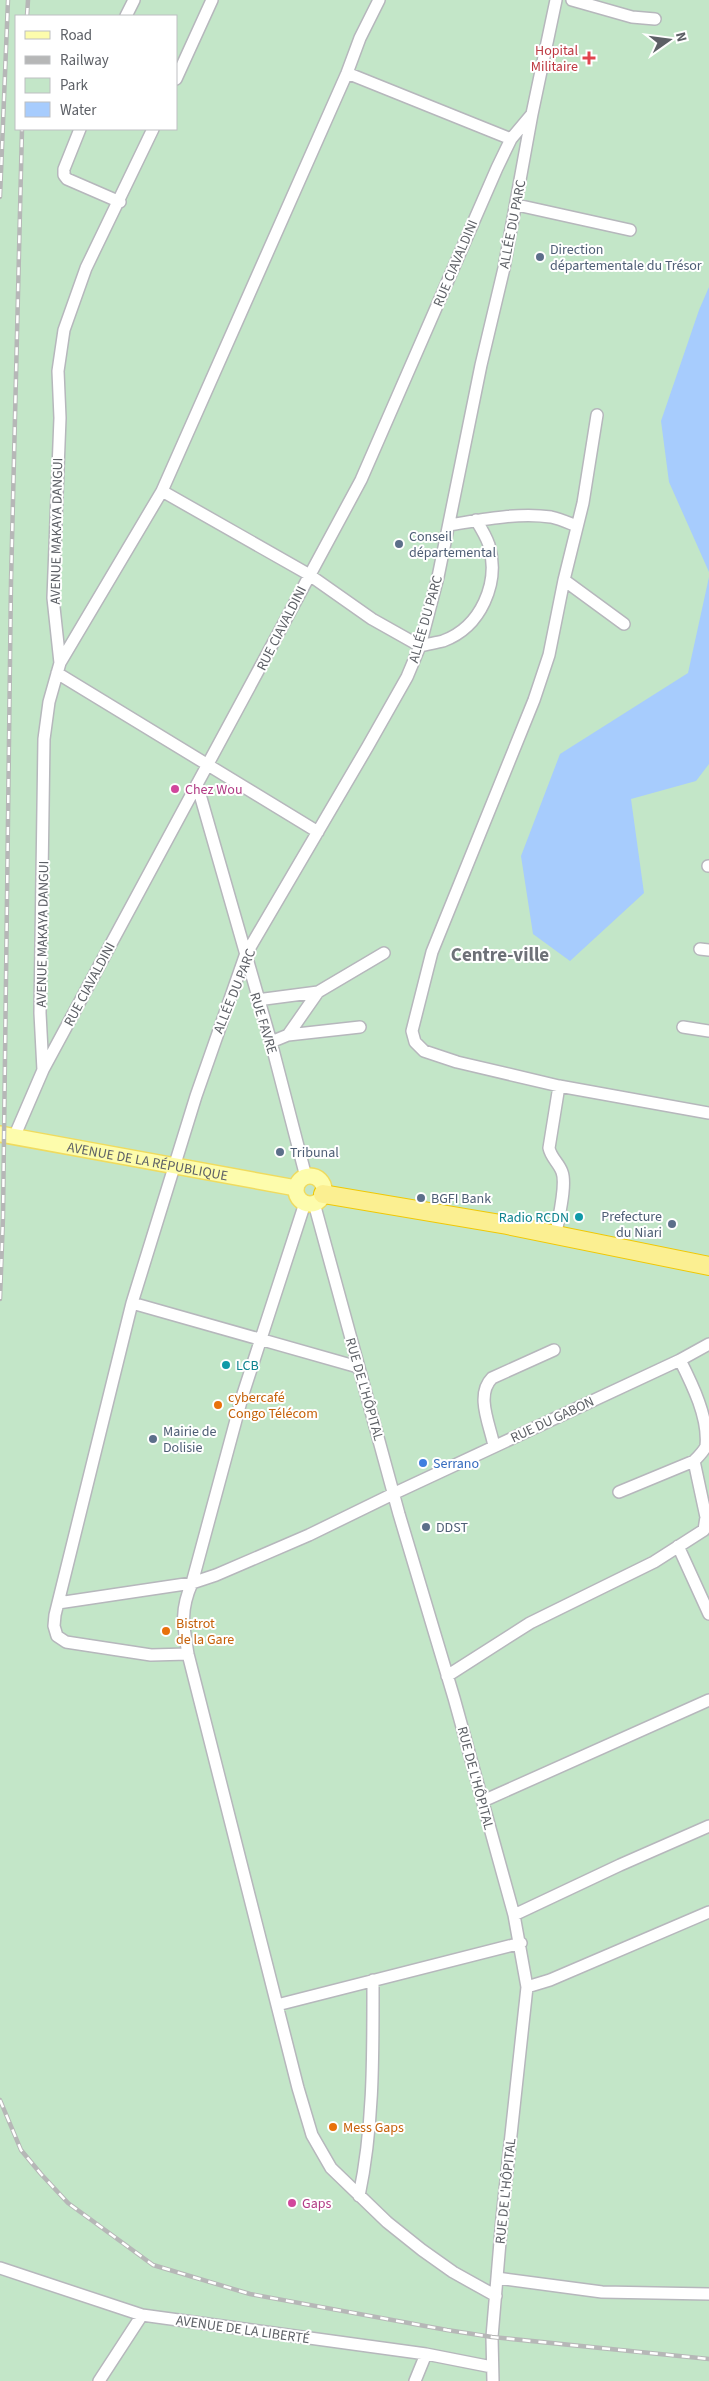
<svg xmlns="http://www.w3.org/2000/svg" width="709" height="2381" viewBox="0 0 709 2381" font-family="'Source Sans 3',sans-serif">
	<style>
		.green { fill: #c3e6c8; fill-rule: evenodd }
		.water { fill: #a7ccfd }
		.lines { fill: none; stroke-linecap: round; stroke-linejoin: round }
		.minor-casing { stroke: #b6b7bc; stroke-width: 14 }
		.major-casing { stroke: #efdb5f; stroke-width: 18 }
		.highway-casing { stroke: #f0c805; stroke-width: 20 }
		.minor { stroke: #fff; stroke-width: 11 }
		.major { stroke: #fdfcac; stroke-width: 15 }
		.highway { stroke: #fbef91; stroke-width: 18 }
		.rail-casing { stroke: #b6b7b7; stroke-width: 4.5 }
		.rail { stroke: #fff; stroke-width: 2.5; stroke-dasharray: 8; stroke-linecap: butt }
		.health-dot { fill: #e0444e; stroke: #fff; stroke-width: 2 }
		.service-dot { fill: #5c6f8a; stroke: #fff; stroke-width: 2 }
		.hotel-dot { fill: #d1479c; stroke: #fff; stroke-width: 2 }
		.culture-dot { fill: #0f9aa8; stroke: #fff; stroke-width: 2 }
		.food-dot { fill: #e8710a; stroke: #fff; stroke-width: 2 }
		.shop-dot { fill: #3f7fe0; stroke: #fff; stroke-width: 2 }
		.labels { text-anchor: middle; stroke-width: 4; stroke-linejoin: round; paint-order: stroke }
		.health-label { font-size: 14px; fill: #be3a42; stroke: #fff; text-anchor: end }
		.street-label { font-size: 14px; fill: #5d6066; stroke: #fff }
		.service-label { font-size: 14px; fill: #4e5e75; stroke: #fff; text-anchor: start }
		.hotel-label { font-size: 14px; fill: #b23c85; stroke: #fff; text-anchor: start }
		.culture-label { font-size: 14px; fill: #0d838f; stroke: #fff; text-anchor: end }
		.food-label { font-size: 14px; fill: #c56008; stroke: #fff; text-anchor: start }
		.shop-label { font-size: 14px; fill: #366cbe; stroke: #fff; text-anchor: start }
		.district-label { font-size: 19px; font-weight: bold; fill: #6e7178; stroke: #fff }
	</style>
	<rect width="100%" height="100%" fill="#efeee6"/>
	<path class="green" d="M 0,0 L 709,0 L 709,2381 L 0,2381 ZM 16,16 L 176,16 L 176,129 L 16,129 Z"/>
	<path class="water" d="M 709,287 L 709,572 L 669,482 L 661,421 L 699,310 Z
		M 709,577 L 709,764 L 696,781 L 631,799 L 644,893 L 570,961 L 533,934 L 521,856 L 560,754 L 688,673 Z"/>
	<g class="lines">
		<defs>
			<path id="minor" d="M 572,0 L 632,17 L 655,19
				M 126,16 L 134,0
				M 347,73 L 511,139
				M 176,79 L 212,0
				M 80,129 L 64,169 L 64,175 L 67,179 L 120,202
				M 517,205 L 630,230
				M 597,415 L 583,503 L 564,580 L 549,655 L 534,700 L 432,952 L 412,1031 L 415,1042 L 424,1051 L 457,1062 L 559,1086 L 709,1113
				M 162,491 L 308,574 L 372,619 L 420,646 C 427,644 435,643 443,641 C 481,627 500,583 489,545 C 486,536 481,528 476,520
				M 449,525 C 481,520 518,512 551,517 C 560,519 569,523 577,526
				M 564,580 L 624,624
				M 60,663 L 162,491 L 347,73 L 360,38 L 379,0
				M 57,673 L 318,832
				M 197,784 L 271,1042 L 306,1177
				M 708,866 L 709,866
				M 700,949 L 709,950
				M 257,1000 L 318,992 L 384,953
				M 683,1027 L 709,1031
				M 288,1035 L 360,1027
				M 271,1042 L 288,1035 L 318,992
				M 43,1070 L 40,1013 L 44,739 L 49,702 L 60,663 L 53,598 L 60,418 L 58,371 L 64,330 L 86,268 L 153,129
				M 15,1135 L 43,1070 L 361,480 L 497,168 L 511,139 L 532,114
				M 305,1203 L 243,1394 L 192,1583 C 180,1610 183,1625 188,1654 L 298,2088 L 312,2135 L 331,2168 L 387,2222 L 422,2250 L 453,2272 L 496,2296
				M 314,1203 L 399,1514 L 454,1698 L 514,1915 L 527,1987 L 502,2218 L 492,2337 L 493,2381
				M 556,1234 C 558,1219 567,1185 562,1172 C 559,1163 551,1158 549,1148 L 559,1086
				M 132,1303 L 358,1367
				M 494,1446 C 490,1425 475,1395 492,1378 L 554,1350
				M 619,1492 L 694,1461
				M 678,1546 L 709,1614
				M 58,1603 L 192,1583 L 216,1575 L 309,1535 L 395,1493 L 680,1360 L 709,1344
				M 188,1654 L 151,1655 L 66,1642 L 57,1636 L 54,1626 L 55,1615 L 132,1303 L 196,1096 L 245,956 L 368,746 L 407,677 L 420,646 L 438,577 L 481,365 L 504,268 L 532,114 L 556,0
				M 447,1676 L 530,1623 L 654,1562 L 704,1530 L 706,1517 L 694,1461 C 698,1457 704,1451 706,1446 C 709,1418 692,1384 680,1360
				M 483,1801 L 709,1700
				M 514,1915 L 620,1865 L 709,1826
				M 527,1987 L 550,1980 L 709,1912
				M 277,2005 L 521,1943
				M 359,2196 C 374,2125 373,2052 373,1980
				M 0,2268 L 142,2315 L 426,2354 L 492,2367
				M 497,2278 L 602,2292 L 709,2294
				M 99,2381 L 142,2315
				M 415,2381 L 426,2354"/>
			<g id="major">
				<path id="s1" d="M 0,1134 L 296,1188"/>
				<circle cx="310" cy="1190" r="14"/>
			</g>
			<path id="highway" d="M 323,1194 L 507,1225 L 709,1266"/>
		</defs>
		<use href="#minor" class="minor-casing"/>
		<use href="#major" class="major-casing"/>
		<use href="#highway" class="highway-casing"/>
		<use href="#minor" class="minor"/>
		<use href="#major" class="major"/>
		<use href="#highway" class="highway"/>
		<defs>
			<path id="rail" d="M 27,16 L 28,0
				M 0,197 L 8,0
				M 0,1299 L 3,1217 L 11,582 L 22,129
				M 0,2100 L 21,2150 L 41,2174 L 68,2203 L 153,2265 L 250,2294 L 447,2330 L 492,2337 L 709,2359"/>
		</defs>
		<use href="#rail" class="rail-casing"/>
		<use href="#rail" class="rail"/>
	</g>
	<path class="health-dot" d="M586.5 50.5h5v5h5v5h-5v5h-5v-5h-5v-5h5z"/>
	<g class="service-dot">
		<circle cx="540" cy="257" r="5"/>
		<circle cx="399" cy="544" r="5"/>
		<circle cx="280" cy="1152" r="5"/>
		<circle cx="421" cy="1198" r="5"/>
		<circle cx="672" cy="1224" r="5"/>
		<circle cx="153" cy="1439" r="5"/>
		<circle cx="426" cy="1527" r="5"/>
	</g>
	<g class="hotel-dot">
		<circle cx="175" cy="789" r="5"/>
		<circle cx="292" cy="2203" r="5"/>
	</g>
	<g class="culture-dot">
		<circle cx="579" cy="1217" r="5"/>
		<circle cx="226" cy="1365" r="5"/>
	</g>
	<g class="food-dot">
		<circle cx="218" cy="1405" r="5"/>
		<circle cx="166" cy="1631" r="5"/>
		<circle cx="333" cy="2127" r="5"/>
	</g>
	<circle class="shop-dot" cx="423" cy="1463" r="5"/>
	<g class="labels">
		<g class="health-label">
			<text x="578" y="55">Hopital<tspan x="578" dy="16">Militaire</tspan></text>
		</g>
		<g class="street-label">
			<text transform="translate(512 224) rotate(-79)" y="5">ALLÉE DU PARC</text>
			<text transform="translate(455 263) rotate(-67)" y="5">RUE CIAVALDINI</text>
			<text transform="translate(56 531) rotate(-89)" y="5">AVENUE MAKAYA DANGUI</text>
			<text transform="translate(425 619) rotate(-74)" y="5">ALLÉE DU PARC</text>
			<text transform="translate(281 628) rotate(-63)" y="5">RUE CIAVALDINI</text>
			<text transform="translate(42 934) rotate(-89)" y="5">AVENUE MAKAYA DANGUI</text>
			<text transform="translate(89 984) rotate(-62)" y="5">RUE CIAVALDINI</text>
			<text transform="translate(234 991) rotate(-68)" y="5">ALLÉE DU PARC</text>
			<text transform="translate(264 1023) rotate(73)" y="5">RUE FAVRE</text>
			<text dy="5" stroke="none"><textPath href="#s1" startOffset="150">AVENUE DE LA RÉPUBLIQUE</textPath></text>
			<text transform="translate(365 1389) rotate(74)" y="5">RUE DE L'HÔPITAL</text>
			<text transform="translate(552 1419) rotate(-25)" y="5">RUE DU GABON</text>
			<text transform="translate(476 1778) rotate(75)" y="5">RUE DE L'HÔPITAL</text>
			<text transform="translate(505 2191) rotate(-84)" y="5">RUE DE L'HÔPITAL</text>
			<text transform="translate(243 2329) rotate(8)" y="5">AVENUE DE LA LIBERTÉ</text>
		</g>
		<g class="service-label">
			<text x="550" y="254">Direction<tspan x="550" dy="16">départementale du Trésor</tspan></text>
			<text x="409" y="541">Conseil<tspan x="409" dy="16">départemental</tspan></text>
			<text x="290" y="1157">Tribunal</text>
			<text x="431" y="1203">BGFI Bank</text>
			<text x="662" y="1221" text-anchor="end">Prefecture<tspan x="662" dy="16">du Niari</tspan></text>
			<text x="163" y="1436">Mairie de<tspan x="163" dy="16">Dolisie</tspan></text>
			<text x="436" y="1532">DDST</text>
		</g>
		<g class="hotel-label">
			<text x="185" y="794">Chez Wou</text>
			<text x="302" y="2208">Gaps</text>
		</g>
		<g class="culture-label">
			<text x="569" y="1222">Radio RCDN</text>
			<text x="236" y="1370" text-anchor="start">LCB</text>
		</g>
		<g class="food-label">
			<text x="228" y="1402">cybercafé<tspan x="228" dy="16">Congo Télécom</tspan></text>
			<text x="176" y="1628">Bistrot<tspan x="176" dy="16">de la Gare</tspan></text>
			<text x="343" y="2132">Mess Gaps</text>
		</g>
		<g class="shop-label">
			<text x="433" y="1468">Serrano</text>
		</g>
		<g class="district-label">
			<text x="500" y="961">Centre-ville</text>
		</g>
	</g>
	<rect x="15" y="15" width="162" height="115" fill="#ffffff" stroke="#bebfc2"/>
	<rect x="25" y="31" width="25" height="8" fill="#fdfcac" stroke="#bebfc2"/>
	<text x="60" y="40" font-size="15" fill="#5d6066">Road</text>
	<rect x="25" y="56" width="25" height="8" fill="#b6b7b7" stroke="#bebfc2"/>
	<text x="60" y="65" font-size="15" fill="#5d6066">Railway</text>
	<rect x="25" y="78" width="25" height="15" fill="#c3e6c8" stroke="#bebfc2"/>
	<text x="60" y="90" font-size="15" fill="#5d6066">Park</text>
	<rect x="25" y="102" width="25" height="15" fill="#a7ccfd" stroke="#bebfc2"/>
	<text x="60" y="115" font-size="15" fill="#5d6066">Water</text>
	<g transform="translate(669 40) rotate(76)" stroke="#ffffff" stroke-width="4" paint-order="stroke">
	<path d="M0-4L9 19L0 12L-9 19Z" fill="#5d6066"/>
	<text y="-8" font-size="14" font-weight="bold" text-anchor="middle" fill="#5d6066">N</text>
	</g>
</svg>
